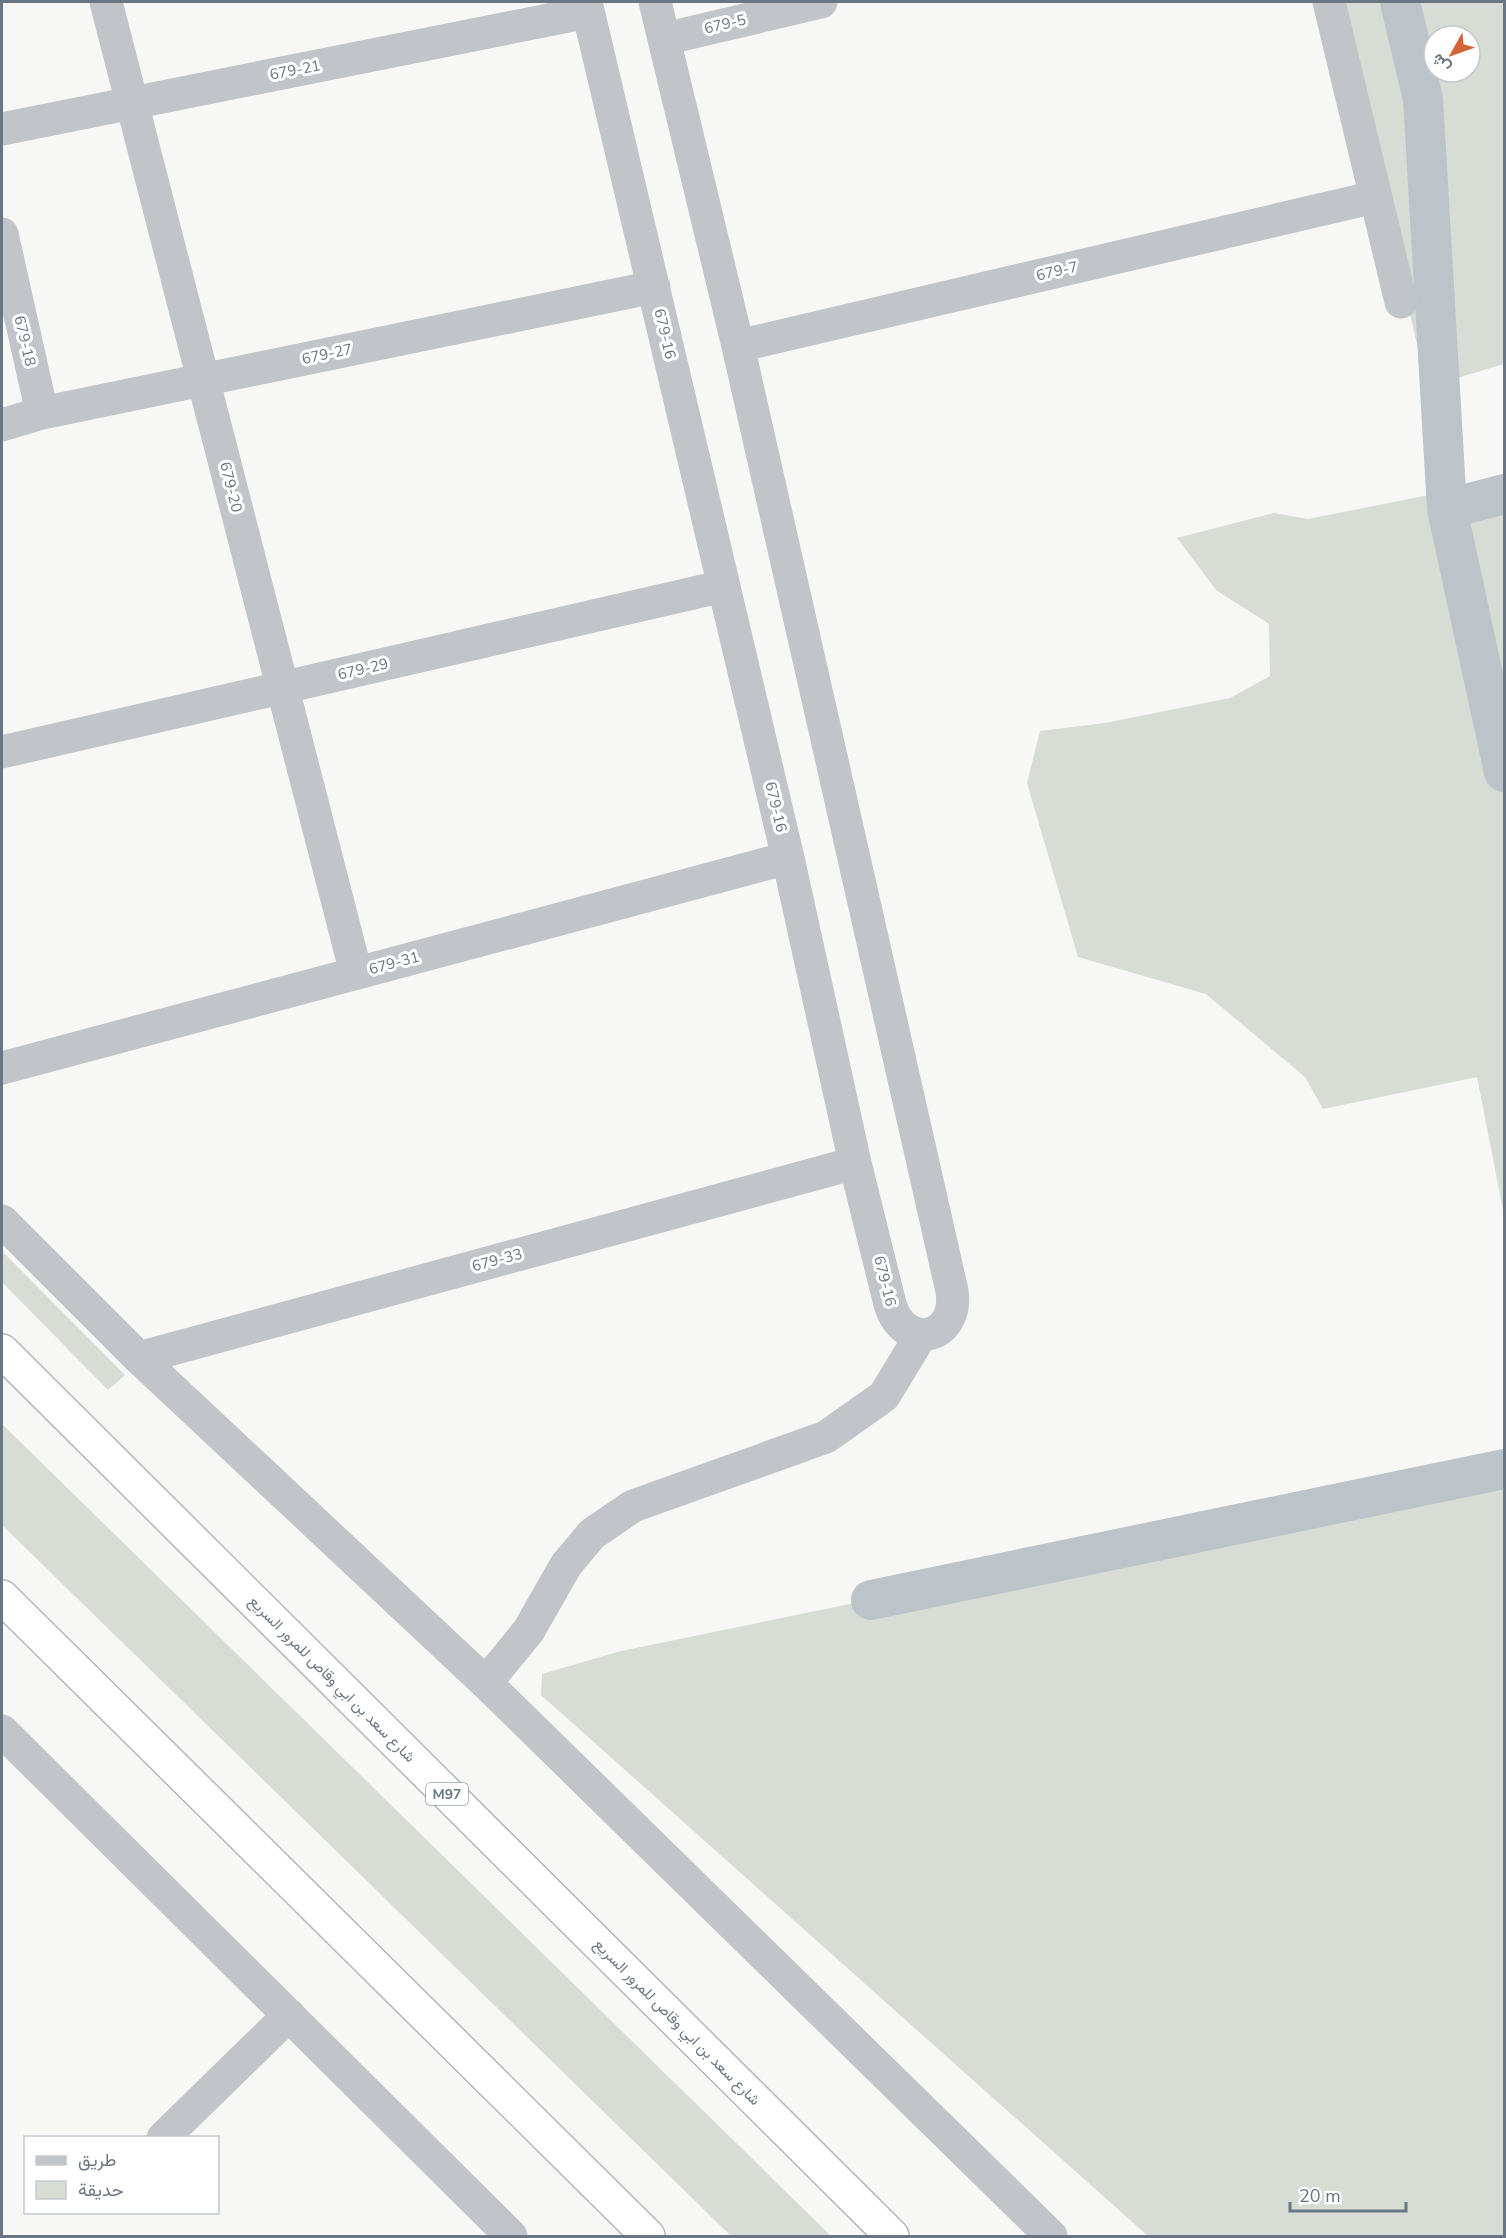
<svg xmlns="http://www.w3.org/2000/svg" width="1506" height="2238" viewBox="0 0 1506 2238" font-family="'Nunito Sans',Vazirmatn,sans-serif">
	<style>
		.green { fill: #d7dcd4; fill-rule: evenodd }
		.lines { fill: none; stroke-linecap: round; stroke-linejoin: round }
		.canal { stroke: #bcc4ca; stroke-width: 40 }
		.highway-casing { stroke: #b4b7ba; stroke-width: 36 }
		.minor { stroke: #c1c4c8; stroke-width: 33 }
		.highway { stroke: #fff; stroke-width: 33 }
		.labels { text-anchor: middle; stroke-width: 6; stroke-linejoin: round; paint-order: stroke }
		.shield { fill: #fff; stroke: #969fa8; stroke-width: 1.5 }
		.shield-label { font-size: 14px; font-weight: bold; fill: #697683 }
		.street-label { font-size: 15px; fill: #697683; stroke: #fff }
	</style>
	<rect width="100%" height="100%" fill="#f7f7f5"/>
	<path class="green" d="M 1337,2 L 1504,2 L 1504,364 L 1427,387 ZM 1434,36 L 1470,36 L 1470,72 L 1434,72 Z
		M 1504,475 L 1504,1215 L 1477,1077 L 1323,1109 L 1305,1077 L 1206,994 L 1078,957 L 1027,783 L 1040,731 L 1105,723 L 1230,698 L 1270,676 L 1269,624 L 1216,590 L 1177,538 L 1274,513 L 1308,519 L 1454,490 Z
		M 2,1251 L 125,1375 L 108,1390 L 2,1282 Z
		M 2,1424 L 831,2236 L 731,2236 L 2,1525 Z
		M 1504,1470 L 1504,2236 L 1148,2236 L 541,1695 L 542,1674 L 621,1651 Z"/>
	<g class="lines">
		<path class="canal" d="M 1400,2 L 1423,99 L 1447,509
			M 1504,494 L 1447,509 L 1504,772
			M 871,1600 L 1504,1469"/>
		<defs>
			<path id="highway" d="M 2,1351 L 892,2236
				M 2,1597 L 648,2236"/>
		</defs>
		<use href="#highway" class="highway-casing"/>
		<path class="minor" d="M 106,2 L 356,973
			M 586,2 L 788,858 L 855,1163 L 890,1304 C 904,1352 959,1340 952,1291 L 738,346 L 655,2
			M 1329,2 L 1401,302
			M 664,39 L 821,2
			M 2,129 L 588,12
			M 2,234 L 42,413
			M 738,346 L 1375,197
			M 2,425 L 42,413 L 654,287
			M 2,752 L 724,586
			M 2,1068 L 788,858
			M 2,1221 L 139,1358 L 486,1683 L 1051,2236
			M 139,1358 L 855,1163
			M 486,1683 L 529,1630 L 566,1565 L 592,1534 L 633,1506 L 826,1437 L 884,1396 L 921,1335
			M 2,1731 L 511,2236
			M 163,2138 L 289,2015"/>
		<use href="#highway" class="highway"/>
	</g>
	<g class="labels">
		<rect class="shield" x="426" y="1783" width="42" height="22" rx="4.5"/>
		<g class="shield-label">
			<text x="447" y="1799">M97</text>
		</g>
		<g class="street-label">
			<text transform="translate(725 24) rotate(-13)" y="5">679-5</text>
			<text transform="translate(295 70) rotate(-11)" y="5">679-21</text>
			<text transform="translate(1057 271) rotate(-13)" y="5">679-7</text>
			<text transform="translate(665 334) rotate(77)" y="5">679-16</text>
			<text transform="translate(25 341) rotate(77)" y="5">679-18</text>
			<text transform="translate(327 354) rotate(-12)" y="5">679-27</text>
			<text transform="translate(231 487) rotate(76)" y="5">679-20</text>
			<text transform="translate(363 669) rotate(-13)" y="5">679-29</text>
			<text transform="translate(776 807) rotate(77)" y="5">679-16</text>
			<text transform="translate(394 963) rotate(-15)" y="5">679-31</text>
			<text transform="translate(497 1260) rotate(-15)" y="5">679-33</text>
			<text transform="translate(885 1281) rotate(76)" y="5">679-16</text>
			<text transform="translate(332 1679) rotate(45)" y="5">شارع سعد بن ابي وقاص للمرور السريع</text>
			<text transform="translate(677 2022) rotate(45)" y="5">شارع سعد بن ابي وقاص للمرور السريع</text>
		</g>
	</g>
	<rect width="1506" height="2238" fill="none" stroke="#697683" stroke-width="6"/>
	<rect x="24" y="2136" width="195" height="78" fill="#ffffff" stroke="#c3c8cd" stroke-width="1.5"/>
	<rect x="36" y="2156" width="30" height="9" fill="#c1c4c8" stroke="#c3c8cd" stroke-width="1.5"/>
	<text x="78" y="2166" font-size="18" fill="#697683">طريق</text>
	<rect x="36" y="2181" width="30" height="18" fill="#d7dcd4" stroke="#c3c8cd" stroke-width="1.5"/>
	<text x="78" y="2196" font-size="18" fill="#697683">حديقة</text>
	<g transform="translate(1452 54) rotate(230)"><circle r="28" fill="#ffffff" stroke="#c3c8cd" stroke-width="1.5"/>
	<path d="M0-4.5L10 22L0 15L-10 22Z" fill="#d36439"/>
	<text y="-9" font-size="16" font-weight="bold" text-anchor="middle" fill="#697683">ش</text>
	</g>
	<path d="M1290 2202v9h116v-9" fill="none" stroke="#697683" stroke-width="3"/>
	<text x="1299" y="2202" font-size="18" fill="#697683" stroke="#ffffff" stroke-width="4.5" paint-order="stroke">20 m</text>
</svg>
